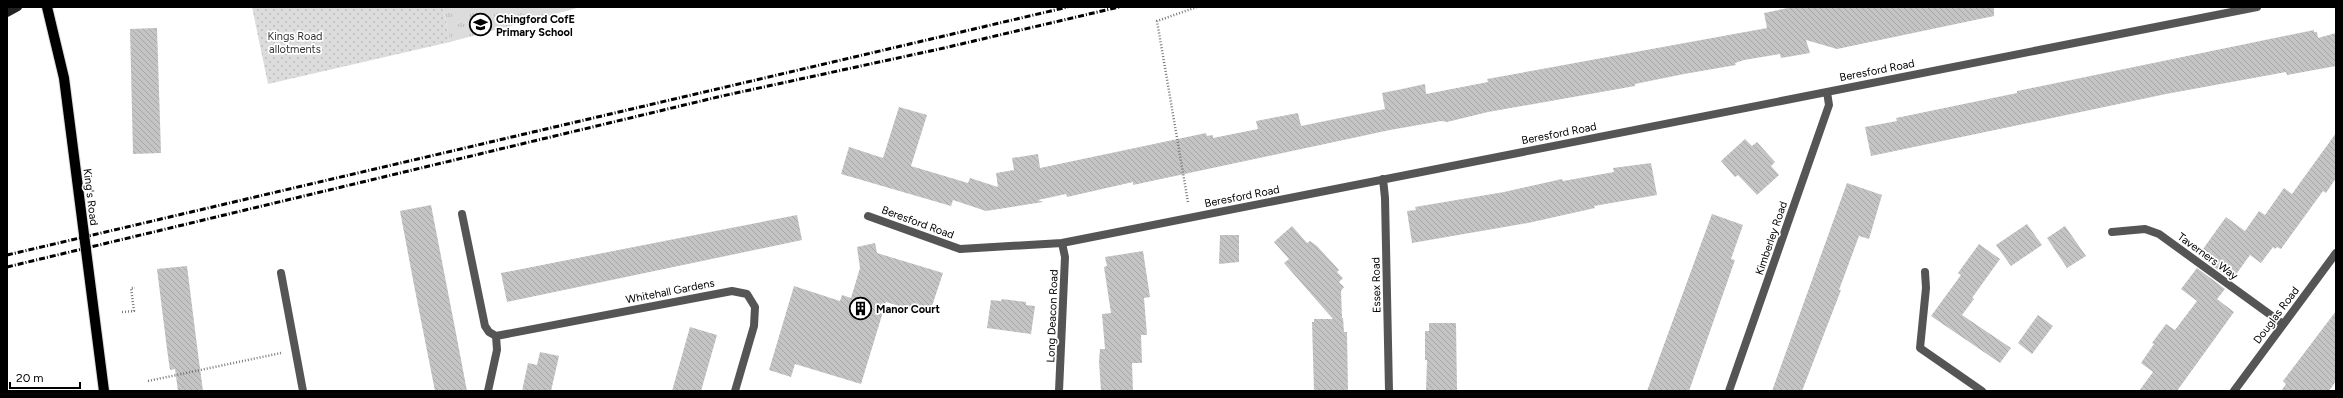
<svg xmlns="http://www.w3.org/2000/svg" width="2343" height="398" viewBox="0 0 2343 398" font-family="Figtree,sans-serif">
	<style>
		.grass { fill: url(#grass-tufts) }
		.garden { fill: url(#garden-dots) }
		.building { fill: url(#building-back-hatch) }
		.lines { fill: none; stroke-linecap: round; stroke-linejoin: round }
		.primary-casing { stroke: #dbdbdb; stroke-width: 12 }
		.path { stroke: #777; stroke-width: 2.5; stroke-dasharray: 1 2; stroke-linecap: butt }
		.service { stroke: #555; stroke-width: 8 }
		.minor { stroke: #555; stroke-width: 8 }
		.secondary { stroke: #222; stroke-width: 8 }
		.primary { stroke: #000; stroke-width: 10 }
		.rail { stroke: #000; stroke-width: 3; stroke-dasharray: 6 2 1 2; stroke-linecap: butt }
		.labels { text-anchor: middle; stroke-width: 3.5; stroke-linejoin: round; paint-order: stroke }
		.poi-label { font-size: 11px; font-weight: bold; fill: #000; stroke: #fff; text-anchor: start }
		.park-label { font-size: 11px; fill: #333; stroke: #fff }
		.street-label { font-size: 11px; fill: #000; stroke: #fff }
	</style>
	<defs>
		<pattern id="grass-tufts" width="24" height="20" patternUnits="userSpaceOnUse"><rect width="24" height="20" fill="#dcdcdc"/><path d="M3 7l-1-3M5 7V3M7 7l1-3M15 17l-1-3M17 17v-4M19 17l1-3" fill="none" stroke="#bbb"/></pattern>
		<pattern id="garden-dots" width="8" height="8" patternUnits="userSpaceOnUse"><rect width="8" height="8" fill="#dcdcdc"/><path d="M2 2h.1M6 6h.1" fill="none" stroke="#bbb" stroke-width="1.8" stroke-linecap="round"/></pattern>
		<pattern id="building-back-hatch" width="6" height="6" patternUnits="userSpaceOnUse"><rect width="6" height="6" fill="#c4c4c4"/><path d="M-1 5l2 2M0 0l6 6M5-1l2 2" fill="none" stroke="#a7a7a7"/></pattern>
	</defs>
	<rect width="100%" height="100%" fill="#fff"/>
	<path class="grass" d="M 443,7 L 581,7 L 450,42 Z"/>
	<path class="garden" d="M 252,7 L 443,7 L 450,42 L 268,84 Z"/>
	<path class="building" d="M 1793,7 L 1994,7 L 1994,16 L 1837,49 L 1806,40 L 1810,53 L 1781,58 L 1780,54 L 1744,60 L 1735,63 L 1736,65 L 1684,74 L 1635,84 L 1635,86 L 1488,112 L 1447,122 L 1441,121 L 1390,130 L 1133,185 L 1133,182 L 1067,197 L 1066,194 L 1038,200 L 1043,202 L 986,211 L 953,200 L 951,206 L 841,174 L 849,147 L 883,158 L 899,107 L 927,115 L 911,166 L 968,183 L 970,178 L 998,187 L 996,173 L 1014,170 L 1012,158 L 1038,154 L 1040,168 L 1206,133 L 1207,136 L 1213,135 L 1213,138 L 1258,129 L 1256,121 L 1298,113 L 1301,126 L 1335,119 L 1385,109 L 1382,93 L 1402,89 L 1425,84 L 1426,94 L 1488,82 L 1487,79 L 1767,28 L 1764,13 Z
		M 157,28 L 161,153 L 133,154 L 130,29 Z
		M 2314,30 L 2314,32 L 2317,32 L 2318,38 L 2336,33 L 2336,66 L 2287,75 L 2286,72 L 2166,94 L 1871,156 L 1865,127 L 1897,121 L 1896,118 L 2017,93 L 2017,91 Z
		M 2336,133 L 2336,178 L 2326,193 L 2323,191 L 2281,249 L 2277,247 L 2275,249 L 2273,247 L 2261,263 L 2250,255 L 2232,280 L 2203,259 L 2209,253 L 2203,249 L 2226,217 L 2245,231 L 2259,211 L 2265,215 L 2284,188 L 2292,194 Z
		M 1745,139 L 1752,146 L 1757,142 L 1775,162 L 1771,166 L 1779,175 L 1757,195 L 1738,175 L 1735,177 L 1721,161 Z
		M 1651,163 L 1657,195 L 1594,206 L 1595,208 L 1528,223 L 1412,243 L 1407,211 L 1416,210 L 1415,207 L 1504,192 L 1562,179 L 1563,181 L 1614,172 L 1613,168 Z
		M 1847,183 L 1882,195 L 1869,239 L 1859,236 L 1839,290 L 1841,290 L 1802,391 L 1772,391 Z
		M 431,205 L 454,323 L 467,391 L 435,391 L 414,285 L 400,211 Z
		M 1712,214 L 1743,225 L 1731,259 L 1735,260 L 1689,391 L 1647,391 Z
		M 797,215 L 802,240 L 507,302 L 501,273 Z
		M 2027,224 L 2042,245 L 2011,266 L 1996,245 Z
		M 1292,226 L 1307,243 L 1310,241 L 1317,246 L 1339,270 L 1337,272 L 1343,278 L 1339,282 L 1344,287 L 1341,291 L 1342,318 L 1343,318 L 1344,332 L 1347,332 L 1348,391 L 1314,391 L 1312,322 L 1314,322 L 1314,319 L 1333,319 L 1284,263 L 1289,259 L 1274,242 Z
		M 2065,226 L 2086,256 L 2067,268 L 2047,238 Z
		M 1220,235 L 1239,235 L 1239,262 L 1219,264 Z
		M 875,243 L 877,253 L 943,273 L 929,315 L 886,302 L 861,384 L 795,364 L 791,377 L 769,370 L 794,286 L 840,301 L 842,295 L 851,298 L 860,268 L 857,247 Z
		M 1979,244 L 2000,259 L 1972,298 L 1974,299 L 1962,315 L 2011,348 L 2000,363 L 1931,316 L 1961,275 L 1958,273 Z
		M 1143,251 L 1150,297 L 1144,298 L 1147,335 L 1141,335 L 1142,363 L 1132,363 L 1133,391 L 1101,391 L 1099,361 L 1100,349 L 1105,349 L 1102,314 L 1111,313 L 1104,267 L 1107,266 L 1105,257 Z
		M 187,266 L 197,346 L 203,391 L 178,391 L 175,369 L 170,370 L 167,349 L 157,269 Z
		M 2197,268 L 2225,289 L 2217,299 L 2234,312 L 2177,391 L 2139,391 L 2153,372 L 2141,363 L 2154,344 L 2152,343 L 2166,324 L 2175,330 L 2197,301 L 2181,289 Z
		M 1002,299 L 1026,302 L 1026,305 L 1035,306 L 1031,334 L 987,328 L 991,300 L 1001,301 Z
		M 2336,311 L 2336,381 L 2329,391 L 2281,391 L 2286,384 L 2283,381 Z
		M 2038,315 L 2053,326 L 2032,354 L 2018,343 Z
		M 1429,323 L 1456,323 L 1457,391 L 1426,391 L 1427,360 L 1425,360 L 1425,331 L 1429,331 Z
		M 690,327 L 717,335 L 701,391 L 672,391 Z
		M 540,352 L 559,356 L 551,391 L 522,391 L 528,363 L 537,365 Z"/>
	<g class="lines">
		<defs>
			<path id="primary" d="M 47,7 L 64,78 L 104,391"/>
		</defs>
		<use href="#primary" class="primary-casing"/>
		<path class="path" d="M 1188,202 L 1157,21 L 1197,7
			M 122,312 L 134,311 L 131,288 L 135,288
			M 148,381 L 281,353"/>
		<path class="service" d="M 1925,272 L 1926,288 L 1920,348 L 1982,391
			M 281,273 L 303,391"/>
		<path class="minor" d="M 1383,179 L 1385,198 L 1389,391
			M 462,214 L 485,326 L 489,332 L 496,336 L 732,291 L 747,294 L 755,307 L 754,326 L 735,391
			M 868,216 L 960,249 L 1062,243 L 2257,7
			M 2112,232 L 2145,229 L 2159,234 L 2283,324
			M 488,391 L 497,350 L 496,336
			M 1059,391 L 1065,257 L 1062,243
			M 1729,391 L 1829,105 L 1827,92
			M 2234,391 L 2336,253"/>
		<path class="secondary" d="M 7,13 L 18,7"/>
		<use href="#primary" class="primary"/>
		<path class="rail" d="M 7,255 L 1068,7
			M 7,267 L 722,96 L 944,48 L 1119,7"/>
	</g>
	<defs>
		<symbol id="school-ring" viewBox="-11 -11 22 22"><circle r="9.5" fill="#fff" stroke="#000" stroke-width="1.5"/><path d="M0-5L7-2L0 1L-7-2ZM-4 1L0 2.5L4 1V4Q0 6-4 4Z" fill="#000"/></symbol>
		<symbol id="building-ring" viewBox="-11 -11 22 22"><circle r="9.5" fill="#fff" stroke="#000" stroke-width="1.5"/><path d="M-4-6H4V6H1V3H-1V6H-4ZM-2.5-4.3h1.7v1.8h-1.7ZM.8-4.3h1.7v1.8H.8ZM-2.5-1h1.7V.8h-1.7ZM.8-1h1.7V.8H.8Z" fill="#000"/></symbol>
	</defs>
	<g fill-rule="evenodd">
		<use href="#school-ring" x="468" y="12" width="25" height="25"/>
		<use href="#building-ring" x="848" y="296" width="25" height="25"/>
	</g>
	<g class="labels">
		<g class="poi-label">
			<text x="496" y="23">Chingford CofE<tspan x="496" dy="13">Primary School</tspan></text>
			<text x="876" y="313">Manor Court</text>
		</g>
		<g class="park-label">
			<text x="295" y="40">Kings Road<tspan x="295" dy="13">allotments</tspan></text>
		</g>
		<g class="street-label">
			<text transform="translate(1877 70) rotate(-11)" y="4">Beresford Road</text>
			<text transform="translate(1559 133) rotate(-11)" y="4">Beresford Road</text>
			<text transform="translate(1242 196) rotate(-11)" y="4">Beresford Road</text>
			<text transform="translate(91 197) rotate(83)" y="4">King's Road</text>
			<text transform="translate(918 222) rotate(20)" y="4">Beresford Road</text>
			<text transform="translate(1771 238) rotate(-71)" y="4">Kimberley Road</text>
			<text transform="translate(2208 256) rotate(36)" y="4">Taverners Way</text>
			<text transform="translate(1376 285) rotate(-91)" y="4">Essex Road</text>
			<text transform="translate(670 291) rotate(-11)" y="4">Whitehall Gardens</text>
			<text transform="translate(2276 315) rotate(-53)" y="4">Douglas Road</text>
			<text transform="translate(1052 316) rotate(-88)" y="4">Long Deacon Road</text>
		</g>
	</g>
	<rect width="2343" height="398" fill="none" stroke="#000000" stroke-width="16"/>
	<path d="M10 382v6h70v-6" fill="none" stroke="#000000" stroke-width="2"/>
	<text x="16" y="382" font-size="12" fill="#000000" stroke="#ffffff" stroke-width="3" paint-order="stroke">20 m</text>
</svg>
